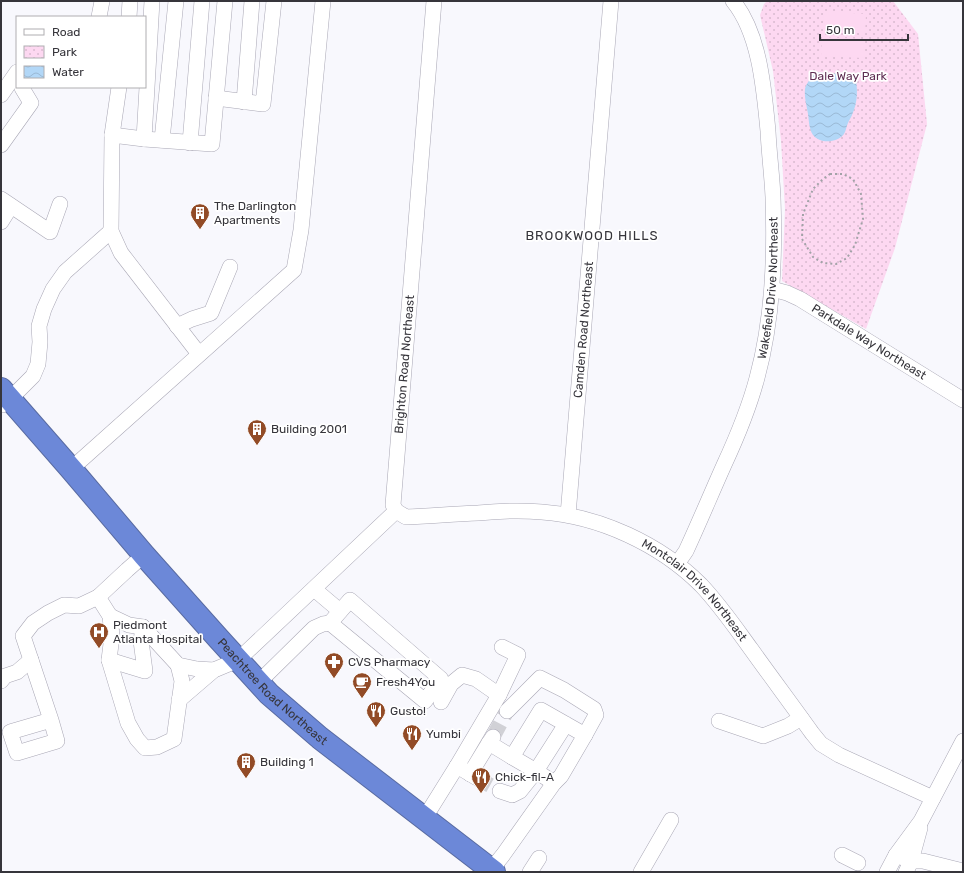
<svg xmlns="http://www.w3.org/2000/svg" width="964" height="873" viewBox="0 0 964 873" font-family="Rubik,sans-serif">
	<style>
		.park { fill: url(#park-dots) }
		.garden { fill: #fdd8f1 }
		.water { fill: url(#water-waves) }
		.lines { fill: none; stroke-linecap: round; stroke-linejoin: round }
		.minor-tunnel { stroke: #d1d1d6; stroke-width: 15; stroke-dasharray: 15 8; stroke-linecap: butt }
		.minor-casing { stroke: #a9a7b5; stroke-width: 16 }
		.highway-casing { stroke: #596ba1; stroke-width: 24 }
		.path { stroke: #a2a2a7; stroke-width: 2; stroke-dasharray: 2 3; stroke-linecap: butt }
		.minor { stroke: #fff; stroke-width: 15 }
		.highway { stroke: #6c88d8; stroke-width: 22 }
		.labels { text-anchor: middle; stroke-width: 3.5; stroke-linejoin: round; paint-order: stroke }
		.park-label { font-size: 12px; fill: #5e2d52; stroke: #fff }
		.poi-label { font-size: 12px; fill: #36353b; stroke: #fff; text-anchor: start }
		.street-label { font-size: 12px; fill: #36353b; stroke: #fff }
		.neighbourhood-label { font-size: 13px; letter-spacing: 1px; fill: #36353b; stroke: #fff }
	</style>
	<defs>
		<pattern id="park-dots" width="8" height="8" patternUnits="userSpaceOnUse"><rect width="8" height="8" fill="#fdd8f1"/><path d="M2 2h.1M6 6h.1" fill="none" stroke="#d9bad0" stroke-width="1.8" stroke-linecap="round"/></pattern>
		<pattern id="water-waves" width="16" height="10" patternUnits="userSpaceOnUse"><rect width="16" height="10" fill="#b2d7f7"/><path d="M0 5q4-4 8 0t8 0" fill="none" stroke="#9ab9d5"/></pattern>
	</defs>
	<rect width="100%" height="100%" fill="#f8f8fd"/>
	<path class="park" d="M 767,1 L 893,1 L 918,34 L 927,124 L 895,248 L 866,329 L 782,281 L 785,209 L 781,141 L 773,71 L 760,15 L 764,4 Z"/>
	<path class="garden" d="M 824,11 L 866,14 L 865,33 L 823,31 Z
		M 822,37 L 864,39 L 863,58 L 821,56 Z"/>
	<path class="water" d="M 811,72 L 855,75 C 858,89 858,102 852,115 C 851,118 849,120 848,123 C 846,127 846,131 844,134 C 837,143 820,144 813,135 C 809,129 809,121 808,114 C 807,107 804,97 805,89 C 806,83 811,81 811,72 Z"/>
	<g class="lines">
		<path class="minor-tunnel" d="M 493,737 L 507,711
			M 477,778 L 500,791"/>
		<defs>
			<g id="minor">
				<path d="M 99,17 L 102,1"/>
				<path d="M 129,17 L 130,1"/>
				<path d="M 119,87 L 112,135 L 111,231 L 121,253 L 199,354"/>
				<path d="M 1,95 L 17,72"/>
				<path d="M 216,98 L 263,104 L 274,1"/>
				<path d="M 244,102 L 252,1"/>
				<path d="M 112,135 L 144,139 L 212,144 L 225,1"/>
				<path d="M 144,139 L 152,1"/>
				<path d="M 162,140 L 176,1"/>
				<path d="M 190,143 L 202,1"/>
				<path d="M 1,145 L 31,103 L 22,88 L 22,87"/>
				<path d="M 1,199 L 50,232 L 60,204"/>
				<path d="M 1,222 L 11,206"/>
				<path id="s1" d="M 772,289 L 787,293 L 800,299 L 963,400"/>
				<path d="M 177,326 L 192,319 L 211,313 L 230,267"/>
				<path d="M 2,405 L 10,399 L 33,376 L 38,364 L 40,342 L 39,326 L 44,309 L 53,289 L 65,272 L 111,231"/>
				<path d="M 71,469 L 294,270 L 301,230 L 323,1"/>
				<path id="s2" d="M 396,511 L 406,517 C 430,516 454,514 478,513 C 499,511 520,510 542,512 C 599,516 660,544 701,585 C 720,605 735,627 751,649 C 771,677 792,705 812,733 L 821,744 L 839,755 L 933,798"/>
				<path id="s3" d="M 568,515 L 611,1"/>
				<path id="s4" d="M 677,564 L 686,551 C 699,523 711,494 724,465 C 737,437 749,408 757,378 C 773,319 775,257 773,197 C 772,175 769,153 768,131 C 764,90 760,34 733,1"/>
				<path d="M 314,589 L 340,611"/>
				<path d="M 98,597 L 127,570 L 144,555"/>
				<path d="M 350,600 L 441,679 L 425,701 L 330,623 Z"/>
				<path d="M 110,616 L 129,625 L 143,627 L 178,665 L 197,669 L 214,670"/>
				<path d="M 109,660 L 145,671 L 141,641 L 143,627"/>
				<path d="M 1,681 L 5,676 L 17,672 L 31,660"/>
				<path d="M 258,683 L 314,628 L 323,624 L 330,623"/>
				<path id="s5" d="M 179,700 L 214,670 L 238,660 L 396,511 L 393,505 L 434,1"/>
				<path d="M 441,702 L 451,684 L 462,675 L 476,679 L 499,695"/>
				<path d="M 51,720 L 57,741 L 17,753 L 10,732 L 51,720 L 23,636 L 33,623 L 48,613 L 64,605 L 79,606 L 98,597 L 110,616 L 112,636 L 109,660 L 128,723 L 137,739 L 145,748 L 157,747 L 174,739 L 182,681 L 178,665"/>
				<path d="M 719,721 L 763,736 L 788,726 L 801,718"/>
				<path d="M 566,724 L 536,771 L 512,757 L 541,710 L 585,735"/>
				<path d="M 493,737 L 489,743 L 512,757"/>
				<path d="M 457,766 L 499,695 L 518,655 L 502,647"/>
				<path d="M 470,774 L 489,743"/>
				<path d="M 500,791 L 512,795 L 520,791 L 536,771 L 554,783 L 561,776 L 585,735 L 596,715 L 594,709 L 564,690 L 540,678 L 507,711"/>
				<path d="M 424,819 L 457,766 L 477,778"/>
				<path d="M 842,855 L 858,863"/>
				<path d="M 896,855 L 911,861 L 923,861 L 963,871"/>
				<path d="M 488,872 L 491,870 L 503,855 L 554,783"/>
				<path d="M 530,872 L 539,858"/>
				<path d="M 641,872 L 671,820"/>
				<path d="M 887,872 L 896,855 L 921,821 L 963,741"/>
				<path d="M 906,872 L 911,861 L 920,828"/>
			</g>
			<g id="highway">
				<path id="s6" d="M 1,389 L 71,469 L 144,555 L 218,638 L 269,694 L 320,738 L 494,872"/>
			</g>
		</defs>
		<use href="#minor" class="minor-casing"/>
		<use href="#highway" class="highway-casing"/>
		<path class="path" d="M 830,174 L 843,174 L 853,179 L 861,194 L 863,219 L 855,245 L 847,258 L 836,264 L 823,263 L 813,257 L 802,239 L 803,214 L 813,189 L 823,179 Z"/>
		<use href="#minor" class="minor"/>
		<use href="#highway" class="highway"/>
	</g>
	<defs>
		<symbol id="building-pin" viewBox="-11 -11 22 30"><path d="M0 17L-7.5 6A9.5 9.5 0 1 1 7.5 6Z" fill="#924b26" stroke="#fff"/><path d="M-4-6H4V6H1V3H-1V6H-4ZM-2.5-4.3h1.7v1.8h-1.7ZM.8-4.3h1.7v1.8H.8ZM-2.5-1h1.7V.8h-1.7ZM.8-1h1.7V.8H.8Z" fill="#fff"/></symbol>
		<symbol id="hospital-pin" viewBox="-11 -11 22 30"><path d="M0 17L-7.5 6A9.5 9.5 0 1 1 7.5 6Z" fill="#924b26" stroke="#fff"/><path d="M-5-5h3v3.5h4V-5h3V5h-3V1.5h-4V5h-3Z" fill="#fff"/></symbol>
		<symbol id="pharmacy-pin" viewBox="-11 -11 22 30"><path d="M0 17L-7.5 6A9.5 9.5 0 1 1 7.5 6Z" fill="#924b26" stroke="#fff"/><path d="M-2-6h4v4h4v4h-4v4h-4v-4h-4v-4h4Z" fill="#fff"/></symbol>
		<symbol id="cafe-pin" viewBox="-11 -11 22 30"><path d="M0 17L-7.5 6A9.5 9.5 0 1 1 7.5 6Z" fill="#924b26" stroke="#fff"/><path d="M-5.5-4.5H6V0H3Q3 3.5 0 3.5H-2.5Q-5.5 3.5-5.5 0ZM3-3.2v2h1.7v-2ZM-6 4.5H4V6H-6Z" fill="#fff"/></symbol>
		<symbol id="restaurant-pin" viewBox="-11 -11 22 30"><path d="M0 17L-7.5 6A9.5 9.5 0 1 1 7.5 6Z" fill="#924b26" stroke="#fff"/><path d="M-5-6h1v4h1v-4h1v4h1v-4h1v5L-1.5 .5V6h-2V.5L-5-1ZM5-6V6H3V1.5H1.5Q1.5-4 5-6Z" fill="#fff"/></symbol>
	</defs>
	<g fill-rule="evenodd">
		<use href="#building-pin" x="189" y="202" width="22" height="30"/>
		<use href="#building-pin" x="246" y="418" width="22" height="30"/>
		<use href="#hospital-pin" x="88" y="621" width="22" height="30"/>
		<use href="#pharmacy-pin" x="323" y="651" width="22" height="30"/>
		<use href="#cafe-pin" x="351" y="671" width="22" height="30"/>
		<use href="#restaurant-pin" x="365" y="700" width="22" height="30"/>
		<use href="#restaurant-pin" x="401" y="723" width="22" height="30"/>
		<use href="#building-pin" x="235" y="751" width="22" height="30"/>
		<use href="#restaurant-pin" x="470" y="766" width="22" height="30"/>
	</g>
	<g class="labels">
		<g class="park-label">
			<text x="848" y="80">Dale Way Park</text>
		</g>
		<g class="poi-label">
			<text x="214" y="210">The Darlington<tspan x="214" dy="14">Apartments</tspan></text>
			<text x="271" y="433">Building 2001</text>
			<text x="113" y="629">Piedmont<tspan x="113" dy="14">Atlanta Hospital</tspan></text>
			<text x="348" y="666">CVS Pharmacy</text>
			<text x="376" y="686">Fresh4You</text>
			<text x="390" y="715">Gusto!</text>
			<text x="426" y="738">Yumbi</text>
			<text x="260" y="766">Building 1</text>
			<text x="495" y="781">Chick-fil-A</text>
		</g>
		<g class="street-label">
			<text dy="4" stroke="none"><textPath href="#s4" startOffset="294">Wakefield Drive Northeast</textPath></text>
			<text dy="4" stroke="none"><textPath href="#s3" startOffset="186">Camden Road Northeast</textPath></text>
			<text dy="4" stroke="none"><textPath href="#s1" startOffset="111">Parkdale Way Northeast</textPath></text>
			<text dy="4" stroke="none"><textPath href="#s5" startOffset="437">Brighton Road Northeast</textPath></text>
			<text dy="4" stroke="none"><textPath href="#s2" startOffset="325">Montclair Drive Northeast</textPath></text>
			<text dy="4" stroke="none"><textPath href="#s6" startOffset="407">Peachtree Road Northeast</textPath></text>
		</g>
		<g class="neighbourhood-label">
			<text x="592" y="240">BROOKWOOD HILLS</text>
		</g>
	</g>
	<rect width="964" height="873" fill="none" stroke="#36353b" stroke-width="4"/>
	<rect x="16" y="16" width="130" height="72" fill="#ffffff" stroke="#afaeb1"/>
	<rect x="24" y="29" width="20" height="6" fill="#ffffff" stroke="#afaeb1"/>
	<text x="52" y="36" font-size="12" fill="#36353b">Road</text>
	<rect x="24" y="46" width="20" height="12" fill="url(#park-dots)" stroke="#afaeb1"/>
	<text x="52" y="56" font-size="12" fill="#36353b">Park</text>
	<rect x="24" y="66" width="20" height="12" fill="url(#water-waves)" stroke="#afaeb1"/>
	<text x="52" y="76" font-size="12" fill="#36353b">Water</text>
	<path d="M820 34v6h88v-6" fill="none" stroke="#36353b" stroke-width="2"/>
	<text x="826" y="34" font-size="12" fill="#36353b" stroke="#ffffff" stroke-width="3" paint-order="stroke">50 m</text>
</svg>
